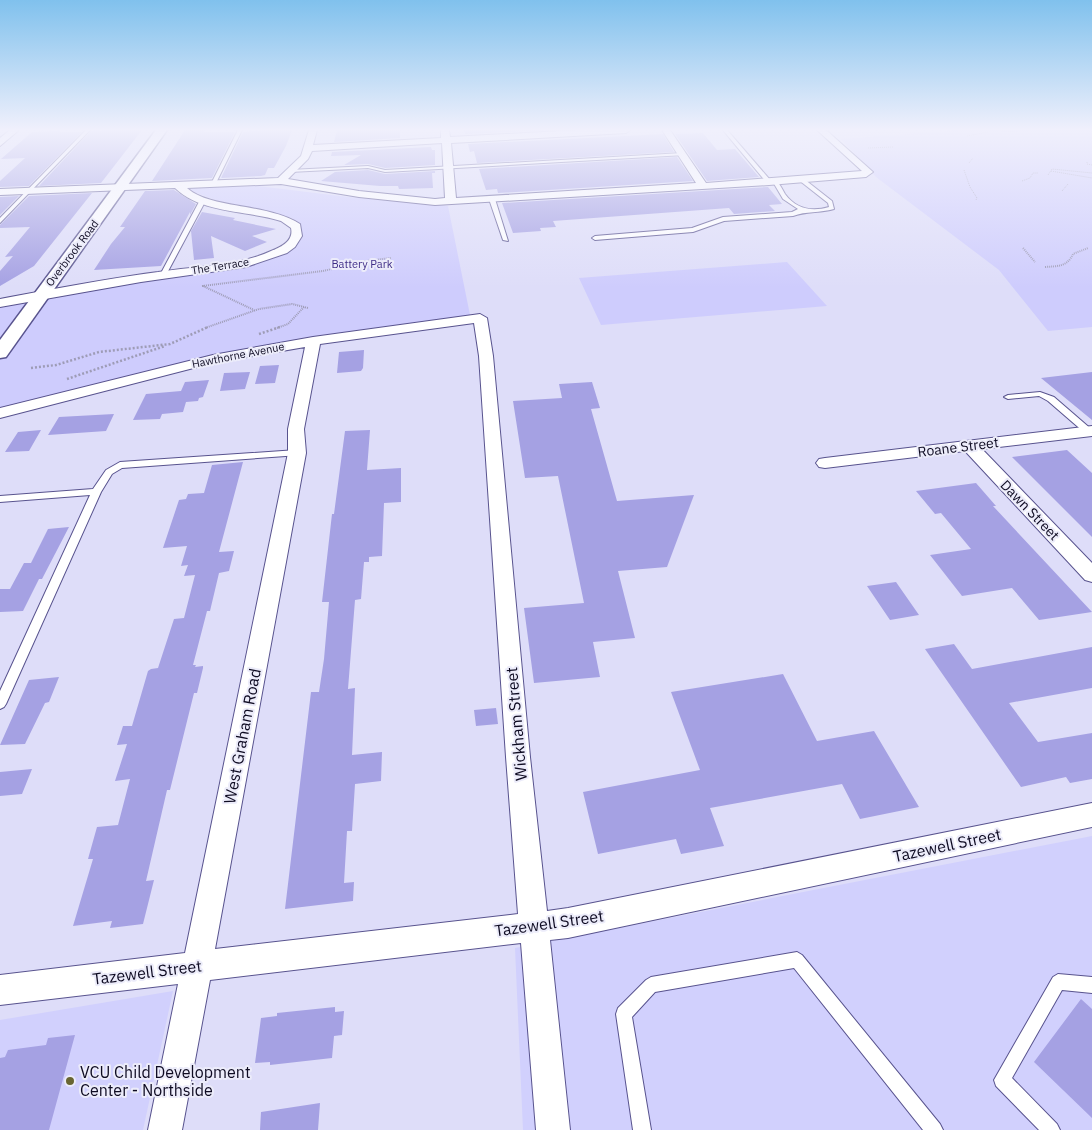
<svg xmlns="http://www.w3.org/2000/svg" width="1092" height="1130" viewBox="0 0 1092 1130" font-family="'IBM Plex Sans',sans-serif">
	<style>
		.built { fill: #d1d0fd }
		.green { fill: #ceccfd }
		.building { fill: #a5a1e3 }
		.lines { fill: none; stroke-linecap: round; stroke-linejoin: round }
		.service-casing { stroke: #58538e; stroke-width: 2 }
		.minor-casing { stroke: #58538e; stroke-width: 2 }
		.tertiary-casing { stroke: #58538e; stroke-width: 3 }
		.path-far2 { stroke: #9e9cb6; stroke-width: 1; stroke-dasharray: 1 1; stroke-linecap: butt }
		.path-far1 { stroke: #9e9cb6; stroke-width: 2; stroke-dasharray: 1 1; stroke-linecap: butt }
		.path { stroke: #9e9cb6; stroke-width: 2.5; stroke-dasharray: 2 2; stroke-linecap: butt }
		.service { fill: #fff; fill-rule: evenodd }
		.minor { fill: #fff; fill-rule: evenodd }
		.tertiary { fill: #fff; fill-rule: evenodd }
		.poi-dot { fill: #686532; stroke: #ececfa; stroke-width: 2 }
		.labels { text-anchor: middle; stroke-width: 4; stroke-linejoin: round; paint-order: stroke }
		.far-street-label { font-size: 11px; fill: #0e0b22; stroke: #ececfa }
		.far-park-label { font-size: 11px; fill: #3f2d87; stroke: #ececfa }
		.street-label { font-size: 14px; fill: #0e0b22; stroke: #ececfa }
		.near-street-label { font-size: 16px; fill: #0e0b22; stroke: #ececfa }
		.near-poi-label { font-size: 16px; fill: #0e0b22; stroke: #ececfa; text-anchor: start }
	</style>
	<rect width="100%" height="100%" fill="#deddf9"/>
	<path class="built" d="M 1092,836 L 1092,1130 L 523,1130 L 515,948 Z
		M 173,991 L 143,1130 L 0,1130 L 0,1020 Z"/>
	<path class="green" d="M 962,130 L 1092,130 L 1092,327 L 1048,331 L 999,270 L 876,177 L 841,139 Z
		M 258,186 L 348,197 L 448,206 L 470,315 L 308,337 L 210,356 L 0,409 L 0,307 L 126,283 L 243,266 L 297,243 C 305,233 302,226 292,218 L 223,203 L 189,190 L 198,187 Z
		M 787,262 L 827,306 L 601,325 L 579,278 Z"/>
	<path class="building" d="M 142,130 L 101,183 L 39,186 L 91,131 Z
		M 185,130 L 205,130 L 203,132 L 235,132 L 212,178 L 152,181 Z
		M 271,130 L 292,130 L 286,146 L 274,168 L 268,168 L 265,175 L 261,176 L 221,178 L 243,132 Z
		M 337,130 L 400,130 L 400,138 L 334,142 Z
		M 464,130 L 546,130 L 465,134 Z
		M 61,131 L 59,132 L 82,132 L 29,186 L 0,187 L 0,181 L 25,158 L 1,159 L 32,132 Z
		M 703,133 L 717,150 L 735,149 L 759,177 L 707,181 L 675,134 Z
		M 663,134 L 674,152 L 477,163 L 474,151 L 470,152 L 468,144 Z
		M 431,147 L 432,150 L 435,150 L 435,165 L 385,168 L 368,164 L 344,165 L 361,155 L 331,156 L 332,152 Z
		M 677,157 L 693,181 L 498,193 L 497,189 L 486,190 L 479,169 Z
		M 368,170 L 385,174 L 435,171 L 435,173 L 432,173 L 433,188 L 399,189 L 398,186 L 380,186 L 321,181 L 335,172 Z
		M 768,187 L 782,204 L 769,205 L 775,211 L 734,214 L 729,208 L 553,221 L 556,227 L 540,228 L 541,231 L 513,233 L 502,203 Z
		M 174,190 L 196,204 L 190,215 L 190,212 L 161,266 L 94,270 L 111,244 L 125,227 L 120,227 L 145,191 Z
		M 92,193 L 34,266 L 0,286 L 0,271 L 13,256 L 5,257 L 30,227 L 0,228 L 0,225 L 29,196 Z
		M 19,196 L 0,215 L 0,197 Z
		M 202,212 L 235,218 L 233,220 L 276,229 L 252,236 L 267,242 L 245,251 L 211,236 L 214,258 L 194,260 L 191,231 Z
		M 364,350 L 363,368 L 361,371 L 337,373 L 339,352 Z
		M 279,365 L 275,383 L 255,384 L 260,366 Z
		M 250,372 L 245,389 L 220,391 L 224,373 Z
		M 1092,372 L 1092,420 L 1041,378 Z
		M 209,380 L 203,397 L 199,398 L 198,401 L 186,402 L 183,412 L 162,414 L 160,419 L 133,420 L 146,394 L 181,391 L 185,382 Z
		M 592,382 L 600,408 L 591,409 L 617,501 L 694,495 L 667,567 L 618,571 L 635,638 L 593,642 L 600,677 L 534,683 L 524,608 L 584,603 L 558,476 L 525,478 L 513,401 L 562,398 L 559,384 Z
		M 114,414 L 106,431 L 48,435 L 59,417 Z
		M 41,430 L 29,451 L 5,452 L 18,432 Z
		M 370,430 L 367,470 L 401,468 L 401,502 L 384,503 L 382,556 L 369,557 L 369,562 L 364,562 L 361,599 L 355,600 L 348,689 L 355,688 L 352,755 L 382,752 L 381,781 L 355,784 L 352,831 L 347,831 L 344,883 L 354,882 L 353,901 L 285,909 L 311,692 L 319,692 L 324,659 L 329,602 L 322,602 L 332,514 L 334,514 L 345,431 Z
		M 1067,450 L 1092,473 L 1092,537 L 1012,457 Z
		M 243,462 L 219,552 L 234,551 L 229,571 L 219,573 L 210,611 L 207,611 L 193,665 L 196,665 L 195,667 L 203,666 L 203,668 L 197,693 L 194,693 L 170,790 L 167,790 L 146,881 L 154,880 L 143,924 L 110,928 L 112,921 L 73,926 L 93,859 L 88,859 L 97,827 L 118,825 L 130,779 L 115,781 L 127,744 L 117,745 L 123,726 L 132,726 L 148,671 L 151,669 L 158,668 L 174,619 L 184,618 L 195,575 L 184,576 L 188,565 L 181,566 L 187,546 L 163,548 L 179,500 L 186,499 L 188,494 L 204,493 L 212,465 Z
		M 976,483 L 996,506 L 993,506 L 1092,612 L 1039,620 L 1012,588 L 962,596 L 930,555 L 971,549 L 941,513 L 935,514 L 916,491 Z
		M 69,527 L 42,579 L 39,579 L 23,611 L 0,612 L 0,589 L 10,589 L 24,563 L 31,563 L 48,529 Z
		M 896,582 L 919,615 L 890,620 L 867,586 Z
		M 954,644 L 972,669 L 1092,647 L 1092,688 L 1009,703 L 1038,742 L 1092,733 L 1092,779 L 1070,783 L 1066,777 L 1021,787 L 925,649 Z
		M 783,674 L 817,741 L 874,731 L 919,807 L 860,819 L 842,784 L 710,808 L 724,846 L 681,854 L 676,839 L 598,854 L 583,792 L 700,770 L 671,692 Z
		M 59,677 L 49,702 L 45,703 L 25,744 L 0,745 L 29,680 Z
		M 496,708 L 498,724 L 476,726 L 474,710 Z
		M 32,769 L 22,794 L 0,796 L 0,772 Z
		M 1081,999 L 1092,1009 L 1092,1118 L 1034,1062 Z
		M 335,1007 L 335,1012 L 344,1011 L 342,1035 L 334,1036 L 332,1058 L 270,1065 L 270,1062 L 255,1063 L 261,1018 L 277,1016 L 277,1013 Z
		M 75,1035 L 49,1130 L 0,1130 L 0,1058 L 5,1057 L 8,1050 L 46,1045 L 48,1038 Z
		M 320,1103 L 318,1130 L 260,1130 L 261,1112 Z"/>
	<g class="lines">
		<defs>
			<path id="service" d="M 86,130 L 90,130 L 0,223 L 0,218 Z
				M 238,130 L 242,130 L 216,183 L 211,184 Z
				M 723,130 L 727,130 L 771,181 L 771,183 L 767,183 Z
				M 683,153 L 685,155 L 385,172 L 368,168 L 290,172 L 288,171 L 290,170 L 368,166 L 385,170 Z
				M 800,179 L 804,179 L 832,201 L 834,209 C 820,213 806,211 793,216 L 724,221 L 693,232 L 595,240 L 592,238 L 595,236 L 692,228 L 723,217 L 792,212 L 798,209 L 783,199 L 773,182 L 776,180 C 780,184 782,189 785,194 C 796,209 812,212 829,207 L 828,203 L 800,181 Z
				M 492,197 L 495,199 L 508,241 L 503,240 L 489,199 Z
				M 203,198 L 206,200 L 166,275 L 161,276 L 160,275 L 200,200 Z
				M 1040,392 L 1054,397 L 1091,429 L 1091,433 L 1085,433 L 1048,401 L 1039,396 L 1008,399 L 1004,397 L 1008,395 Z
				M 297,450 L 301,453 L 300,455 L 122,468 L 112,474 L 101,492 L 6,704 L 4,707 L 0,709 L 0,691 L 90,495 L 0,502 L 0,496 L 93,489 L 106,470 L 120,462 Z
				M 797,952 L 802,955 L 940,1124 L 943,1130 L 923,1130 L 794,968 L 655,992 L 632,1017 L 651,1130 L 633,1130 L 616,1014 L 618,1008 L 646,980 L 651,977 Z
				M 1058,974 L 1092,977 L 1092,993 L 1062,990 L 1012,1078 L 1057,1124 L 1060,1130 L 1039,1130 L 996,1086 L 994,1080 L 1053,977 Z"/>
			<path id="minor" d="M 10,130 L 19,130 L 0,146 L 0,138 Z
				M 309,130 L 317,130 L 313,145 L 441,138 L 441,130 L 449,130 L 450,137 L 580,130 L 630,130 L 626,133 L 451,143 L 456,198 L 696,183 L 662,130 L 670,130 L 706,183 L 862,171 L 817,130 L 826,130 L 873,172 L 866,177 L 769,185 L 435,205 L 359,197 L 281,184 L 187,188 C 210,209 267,203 300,224 L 302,236 L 295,247 L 287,253 L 246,267 L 141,282 L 0,307 L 0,299 C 53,289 105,279 158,272 C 196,266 236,267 271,251 C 281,247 294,241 291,228 L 281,221 C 247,210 202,214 175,188 L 0,195 L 0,189 L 278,178 L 301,156 ZM 442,143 L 445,198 L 435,199 L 359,191 L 288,179 L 308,159 L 312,151 Z
				M 480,314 L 487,318 L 493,356 L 530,757 L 547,911 L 568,908 L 1092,803 L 1092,827 L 568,938 L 550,940 L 570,1130 L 536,1130 L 521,943 L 210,980 L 182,1130 L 148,1130 L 178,984 L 0,1005 L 0,975 L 185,953 L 288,453 L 288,429 L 305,347 L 213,363 L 0,418 L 0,408 L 213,355 L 313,337 ZM 474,323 L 479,356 L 506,757 L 518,914 L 215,949 L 306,453 L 304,429 L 320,344 Z
				M 1092,426 L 1092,436 L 982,449 L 1092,563 L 1092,582 L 1085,580 L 965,451 L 825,468 L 819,467 L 816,463 L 819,459 L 825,458 Z"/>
			<path id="tertiary" d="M 156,130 L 167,130 L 6,357 L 0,358 L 0,340 Z"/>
		</defs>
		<use href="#service" class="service-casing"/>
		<use href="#minor" class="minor-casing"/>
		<use href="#tertiary" class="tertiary-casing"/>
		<path class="path-far2" d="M 1002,131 L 1017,132
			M 967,136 L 988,132
			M 868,148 L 894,147
			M 1087,162 L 1087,164 L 1092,165
			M 969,163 L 973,158
			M 964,170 L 970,187 L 977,198 L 976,200
			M 1051,171 L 1092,178
			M 1048,175 L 1052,169 L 1092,173
			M 1022,181 L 1030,178 L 1033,173 L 1038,173
			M 1062,191 L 1068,184"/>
		<path class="path-far1" d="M 1023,248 L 1035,262
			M 1045,267 C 1058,266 1067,267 1073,254 L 1088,248
			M 202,286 L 323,271 L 366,261 L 391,258
			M 203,286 L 254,310
			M 205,328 L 259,309 L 292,304 L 308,308
			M 277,328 L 288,324 L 304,307"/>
		<path class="path" d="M 259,334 L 280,327
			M 31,368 L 56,365 L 99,352 L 170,344 L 208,327
			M 67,379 L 165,346"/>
		<use href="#service" class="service"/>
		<use href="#minor" class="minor"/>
		<use href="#tertiary" class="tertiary"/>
	</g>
	<linearGradient id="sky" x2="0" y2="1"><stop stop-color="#80c1ed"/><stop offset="0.45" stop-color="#f0f0fc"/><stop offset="1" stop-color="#f0f0fc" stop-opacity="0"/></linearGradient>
	<rect width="1092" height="288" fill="url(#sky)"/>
	<circle class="poi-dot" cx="70" cy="1081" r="5"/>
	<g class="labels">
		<g class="far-street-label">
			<text transform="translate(72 253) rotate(-53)" y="4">Overbrook Road</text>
			<text transform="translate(220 266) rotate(-9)" y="4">The Terrace</text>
			<text transform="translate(238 355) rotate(-11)" y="4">Hawthorne Avenue</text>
		</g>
		<g class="far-park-label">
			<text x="362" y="268">Battery Park</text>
		</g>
		<g class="street-label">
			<text transform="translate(958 447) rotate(-7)" y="5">Roane Street</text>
			<text transform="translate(1030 510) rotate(46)" y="5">Dawn Street</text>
		</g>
		<g class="near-street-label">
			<text transform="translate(516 724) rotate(-95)" y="6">Wickham Street</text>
			<text transform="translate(242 736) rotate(-79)" y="6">West Graham Road</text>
			<text transform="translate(947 845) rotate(-12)" y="6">Tazewell Street</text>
			<text transform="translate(549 923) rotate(-8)" y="6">Tazewell Street</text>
			<text transform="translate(147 972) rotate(-7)" y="6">Tazewell Street</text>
		</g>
		<g class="near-poi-label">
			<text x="80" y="1078">VCU Child Development<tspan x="80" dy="18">Center - Northside</tspan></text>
		</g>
	</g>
</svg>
